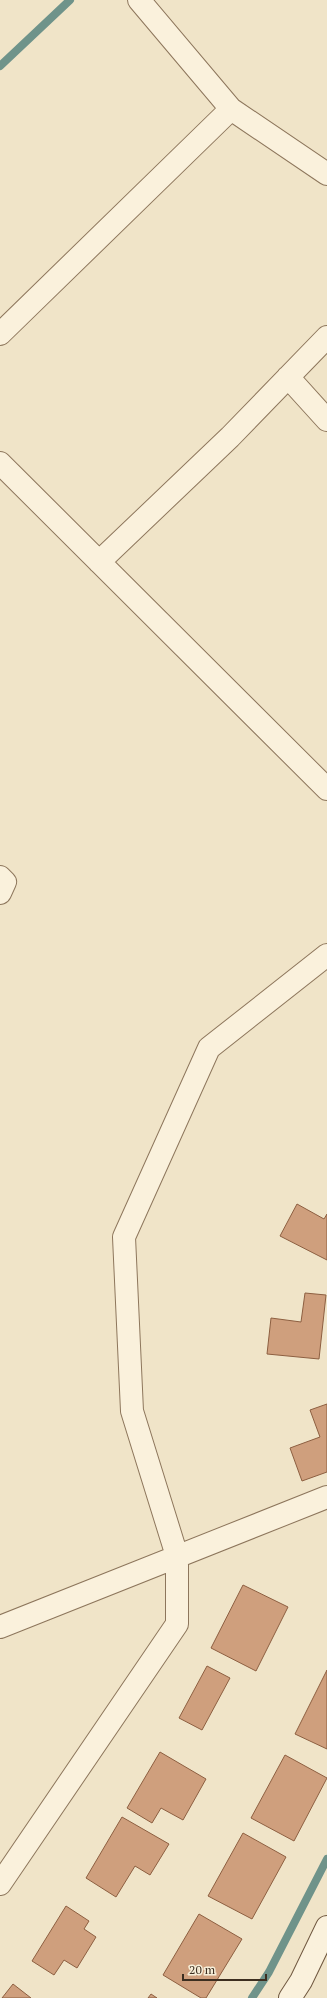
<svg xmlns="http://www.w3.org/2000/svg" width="327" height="1998" viewBox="0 0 327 1998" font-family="'PT Serif',serif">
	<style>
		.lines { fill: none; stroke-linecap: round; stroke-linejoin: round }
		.stream { stroke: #6f938a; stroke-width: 8 }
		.building { fill: #cf9f7d; stroke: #8d5f41 }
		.street-casing { stroke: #8d765c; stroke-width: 24 }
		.secondary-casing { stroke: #6f573f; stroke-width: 24 }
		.street { stroke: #faf1dc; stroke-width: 22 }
		.secondary { stroke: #faf1dc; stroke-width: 22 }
	</style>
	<rect width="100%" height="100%" fill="#f0e4c8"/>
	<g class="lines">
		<path class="stream" d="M 0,66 L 70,0
			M 252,1998 L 269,1972 L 327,1859"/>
	</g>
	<path class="building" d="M 297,1204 L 324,1219 L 327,1214 L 327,1260 L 280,1236 Z
		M 305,1293 L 326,1295 L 319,1359 L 267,1354 L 271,1318 L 301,1322 Z
		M 327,1404 L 327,1472 L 302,1481 L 290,1448 L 320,1437 L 310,1410 Z
		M 243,1585 L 288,1607 L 256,1671 L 211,1648 Z
		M 207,1666 L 230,1678 L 202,1730 L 179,1718 Z
		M 327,1670 L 327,1749 L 295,1734 Z
		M 160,1752 L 206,1779 L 183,1820 L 161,1808 L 152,1823 L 127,1808 Z
		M 285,1755 L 327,1778 L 294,1841 L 251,1818 Z
		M 122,1817 L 169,1844 L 150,1875 L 135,1866 L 116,1897 L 86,1878 Z
		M 243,1833 L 286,1857 L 252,1919 L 208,1896 Z
		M 66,1906 L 89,1921 L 84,1929 L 96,1937 L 77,1968 L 64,1960 L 54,1975 L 32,1961 Z
		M 199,1914 L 242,1939 L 206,1998 L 201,1998 L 163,1975 Z
		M 13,1984 L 31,1998 L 2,1998 Z
		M 151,1994 L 157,1998 L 148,1998 Z"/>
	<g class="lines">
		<defs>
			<path id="street" d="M 139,0 L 231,109 L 327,174
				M 0,334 L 231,109
				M 288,377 L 327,420
				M 0,463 L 327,789
				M 99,562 L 230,437 L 327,337
				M 0,877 L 5,882 L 0,893
				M 0,1627 L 327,1497
				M 0,1884 L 177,1624 L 177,1556 L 132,1411 L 124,1237 L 209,1048 L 327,955"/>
			<path id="secondary" d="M 290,1998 L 301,1981 L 327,1927"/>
		</defs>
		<use href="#street" class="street-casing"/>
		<use href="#secondary" class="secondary-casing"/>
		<use href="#street" class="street"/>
		<use href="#secondary" class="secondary"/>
	</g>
	<path d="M183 1974v6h83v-6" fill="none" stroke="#3d2e20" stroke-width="2"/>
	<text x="189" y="1974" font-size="12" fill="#3d2e20" stroke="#f7eed8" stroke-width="3" paint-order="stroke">20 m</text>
</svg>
